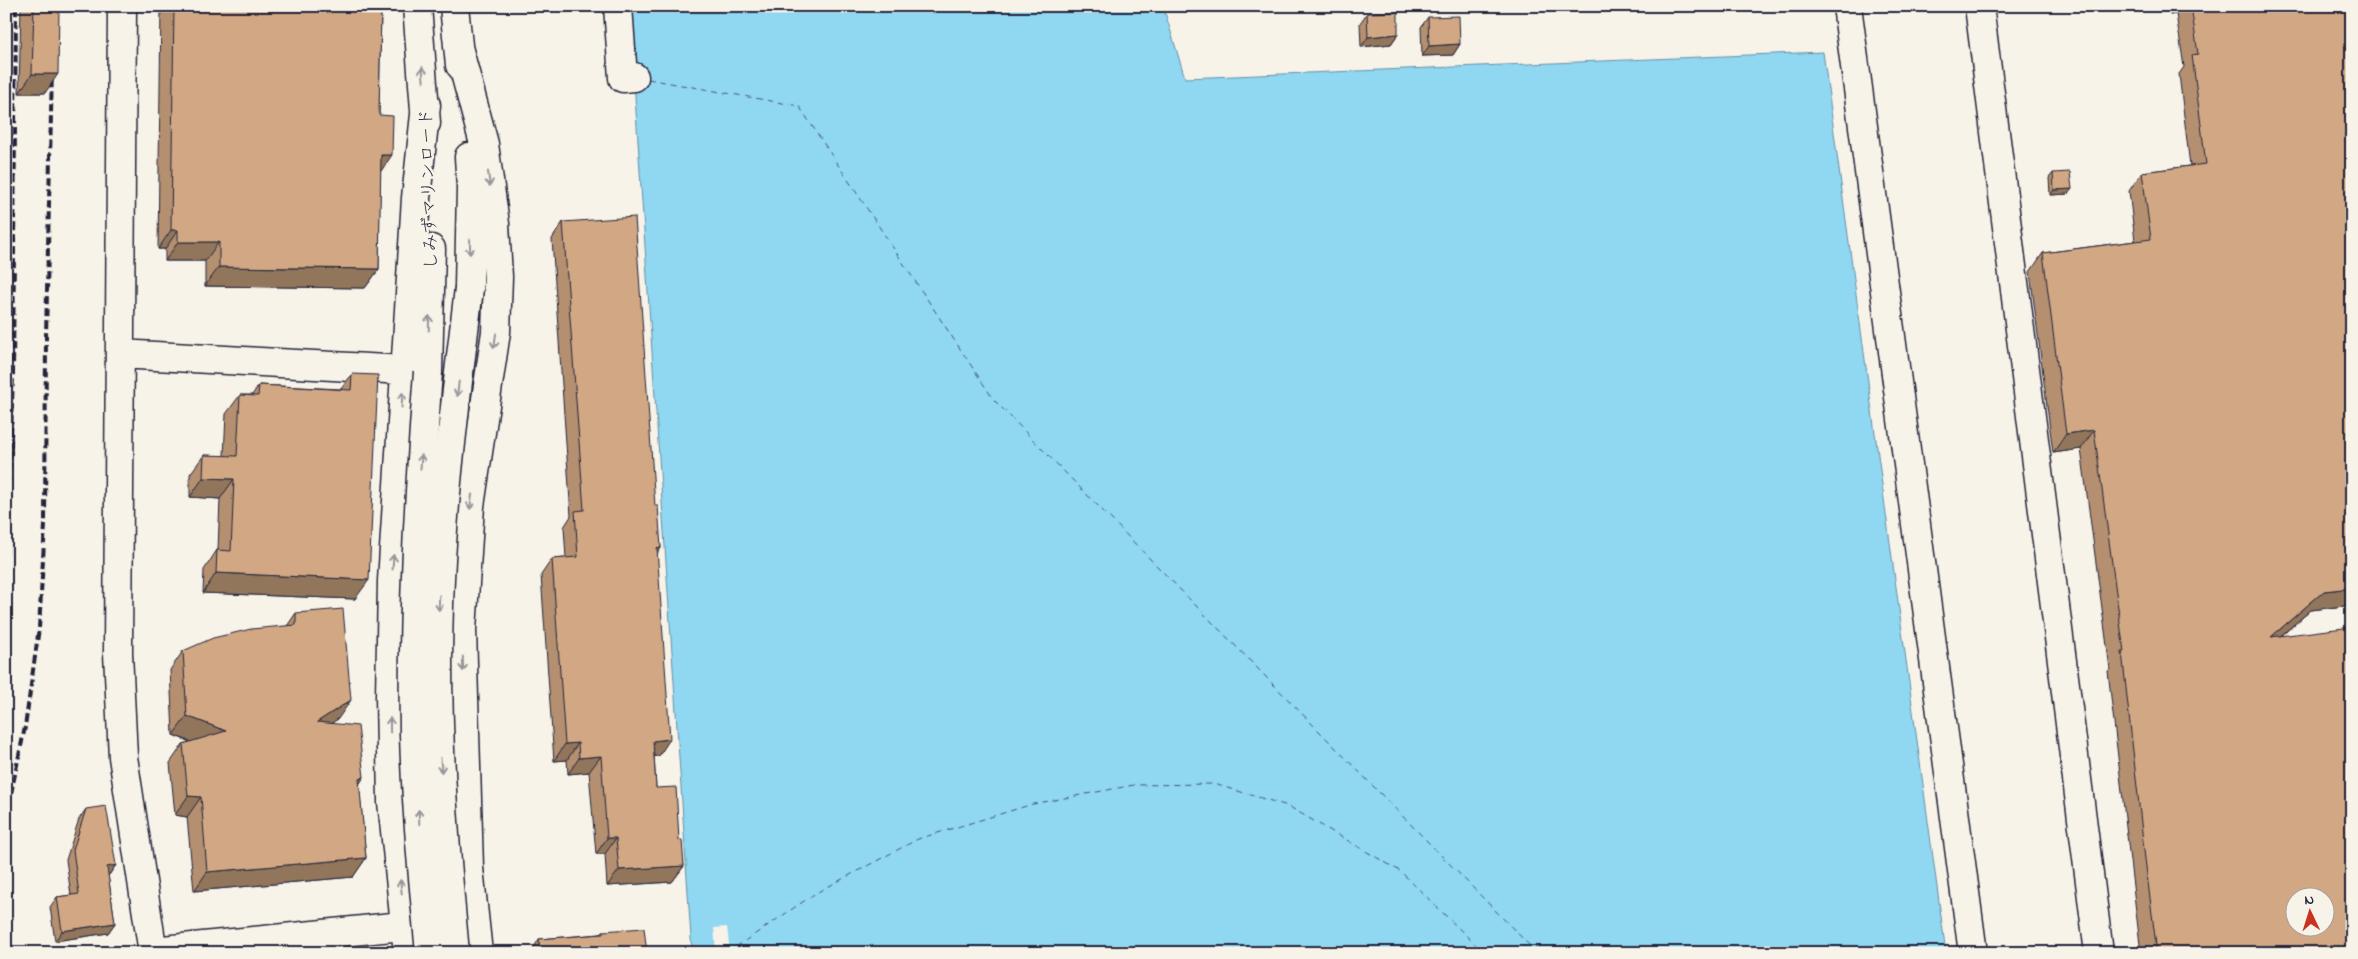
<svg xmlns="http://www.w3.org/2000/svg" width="2358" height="959" viewBox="0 0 2358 959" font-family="'Indie Flower','Klee One',sans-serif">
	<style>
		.water { fill: #90d7f1; stroke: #648fa8 }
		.pier { fill: #f7f3e8 }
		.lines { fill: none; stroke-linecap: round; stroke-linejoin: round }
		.ferry { stroke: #435872; stroke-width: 1; stroke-dasharray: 6 5; stroke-linecap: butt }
		.minor-casing { stroke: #22223b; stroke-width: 31 }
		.minor { stroke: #f7f3e8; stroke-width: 28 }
		.rail { stroke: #22223b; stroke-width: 4; stroke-dasharray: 8 4; stroke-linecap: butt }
		.minor-bridge-casing { stroke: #22223b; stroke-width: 31; stroke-linecap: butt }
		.minor-bridge { stroke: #f7f3e8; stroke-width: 28 }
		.wall { fill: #b49071; stroke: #22223b }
		.shaded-wall { fill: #92765c; stroke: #22223b }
		.building { fill: #d1a883; stroke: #22223b; fill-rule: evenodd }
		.oneway { stroke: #97959a }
		.labels { text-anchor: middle; stroke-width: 5; stroke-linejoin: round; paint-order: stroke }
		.street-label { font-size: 18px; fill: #22223b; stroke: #f7f3e8 }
	</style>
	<rect width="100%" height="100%" fill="#f7f3e8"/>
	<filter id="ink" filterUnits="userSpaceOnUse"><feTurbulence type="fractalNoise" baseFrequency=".02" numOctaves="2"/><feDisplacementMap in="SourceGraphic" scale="10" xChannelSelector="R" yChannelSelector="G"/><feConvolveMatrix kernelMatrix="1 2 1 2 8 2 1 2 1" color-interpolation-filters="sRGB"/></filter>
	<g filter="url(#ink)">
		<path class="water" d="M 629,6 L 1163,6 L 1185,78 L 1823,52 L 1946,953 L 692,953 Z"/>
		<path class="pier" d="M 727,927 L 730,953 L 716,953 L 714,928 Z"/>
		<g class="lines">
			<path class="ferry" d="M 648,79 L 799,106 L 994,400 L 1537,953
				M 727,953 L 816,893 L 918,839 L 1033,804 L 1134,785 L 1214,784 L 1288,806 L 1400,871 L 1484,953"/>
			<defs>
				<path id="minor" d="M 122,6 L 118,653 L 123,757 L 153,953
					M 417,6 L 426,123
					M 454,6 L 460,65
					M 618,6 L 623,78 L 634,77
					M 1847,6 L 1973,953
					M 1979,6 L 2099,953
					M 458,47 L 484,144 L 495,224 L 498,277 L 496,332 L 470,506 L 462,630 L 469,868 L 478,953
					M 469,157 L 471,187 L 469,288
					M 120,354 L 404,370
					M 428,372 L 431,249
					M 153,951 L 422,924
					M 408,953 L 392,802 L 390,697 L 392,581 L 416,198 L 426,105"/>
			</defs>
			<use href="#minor" class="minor-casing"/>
			<use href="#minor" class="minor"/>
			<path class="rail" d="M 6,579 L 13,374 L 16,6
				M 6,817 L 25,727 L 39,628 L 45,525 L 46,336 L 52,69"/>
			<defs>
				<path id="minor-bridge" d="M 428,372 C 419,493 412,613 414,734 C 416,807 423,880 430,953
					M 455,953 C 444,837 435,721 439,605 C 442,499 457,393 469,288"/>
			</defs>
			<use href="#minor-bridge" class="minor-bridge-casing"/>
			<use href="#minor-bridge" class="minor-bridge"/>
		</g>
		<path class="wall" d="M 21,6 L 59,6 L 45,93 L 19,93 Z
			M 161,6 L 381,6 L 379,115 L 380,172 L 379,269 L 365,288 L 205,286 L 205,261 L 165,261 L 165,249 L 158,249 Z
			M 2169,6 L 2352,6 L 2352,605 L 2311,610 L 2281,636 L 2352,953 L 2141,953 L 2132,878 L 2108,671 L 2110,669 L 2081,449 L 2053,453 L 2030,272 L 2043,253 L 2135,241 L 2129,191 L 2142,172 L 2190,166 L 2179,74 L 2184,67 L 2176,14 L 2170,15 Z
			M 1367,13 L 1398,34 L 1391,44 L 1361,47 L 1360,23 Z
			M 1428,17 L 1460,44 L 1453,55 L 1422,56 L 1421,27 Z
			M 2053,173 L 2068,194 L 2050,195 L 2049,178 Z
			M 563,222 L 655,506 L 661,548 L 657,553 L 659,756 L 654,756 L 656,788 L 679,840 L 684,866 L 672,882 L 607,886 L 605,854 L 596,854 L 589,772 L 568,774 L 567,760 L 554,761 L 541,575 L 552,559 L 566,558 L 564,527 L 571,516 L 552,239 Z
			M 352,374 L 355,599 L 203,593 L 204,570 L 217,550 L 218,550 L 220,499 L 190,497 L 190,474 L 204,455 L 224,456 L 226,414 L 240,395 L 252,395 L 259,385 L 341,389 Z
			M 296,613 L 338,719 L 330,723 L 364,777 L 359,784 L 366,858 L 353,877 L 194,891 L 187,817 L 175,815 L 170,763 L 183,744 L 190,742 L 173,735 L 170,670 L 183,651 L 287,626 Z
			M 86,809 L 116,865 L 109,875 L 108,875 L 115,923 L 108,933 L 55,941 L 50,907 L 57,897 L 71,895 L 66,860 L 79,819 Z
			M 603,931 L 647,953 L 533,953 L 533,949 L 539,939 L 600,934 Z"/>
		<path class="shaded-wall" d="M 2176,6 L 2182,6 L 2176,14 L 2170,15 Z
			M 1398,34 L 1391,44 L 1361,47 L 1368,37 Z
			M 1460,44 L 1453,55 L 1422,56 L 1429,46 Z
			M 32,74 L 58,74 L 45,93 L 19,93 Z
			M 381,155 L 392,155 L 379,174 Z
			M 2072,189 L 2068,194 L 2050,195 L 2054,190 Z
			M 171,230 L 178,230 L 165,249 L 158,249 Z
			M 178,242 L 219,242 L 205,261 L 165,261 Z
			M 219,267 L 379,269 L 365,288 L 205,286 Z
			M 2094,430 L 2081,449 L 2053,453 L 2066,434 Z
			M 203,478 L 234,479 L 220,499 L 190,497 Z
			M 657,548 L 661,548 L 650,564 Z
			M 216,573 L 369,580 L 355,599 L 203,593 Z
			M 2352,588 L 2352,605 L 2311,610 L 2257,656 L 2271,637 L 2324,591 Z
			M 351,700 L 338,719 L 303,741 L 317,722 Z
			M 187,716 L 226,731 L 213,750 L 173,735 Z
			M 670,739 L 659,756 L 642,757 L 653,741 Z
			M 578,743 L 567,760 L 554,761 L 565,744 Z
			M 601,756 L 589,772 L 568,774 L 579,758 Z
			M 364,777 L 351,797 L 359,779 Z
			M 188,796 L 201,797 L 187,817 L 175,815 Z
			M 607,838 L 616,838 L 605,854 L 596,854 Z
			M 366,858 L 353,877 L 194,891 L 207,872 Z
			M 116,865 L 109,875 L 100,877 L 107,867 Z
			M 684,866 L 672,882 L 607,886 L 619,870 Z
			M 115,923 L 108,933 L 55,941 L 62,931 Z"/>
		<path class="building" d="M 34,6 L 59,6 L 58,74 L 32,74 Z
			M 174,6 L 381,6 L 379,115 L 393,116 L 392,155 L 381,155 L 379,269 L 219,267 L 219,242 L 178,242 L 178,230 L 171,230 Z
			M 2191,6 L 2352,6 L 2352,588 L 2324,591 L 2271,637 L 2352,627 L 2352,953 L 2157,953 L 2145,859 L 2122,652 L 2124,652 L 2094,430 L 2066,434 L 2043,253 L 2151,239 L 2142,172 L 2206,164 L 2192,55 L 2198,54 ZM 2296,896 L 2326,896 L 2326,926 L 2296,926 Z
			M 1398,12 L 1398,34 L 1368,37 L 1367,13 Z
			M 1459,16 L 1460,44 L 1429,46 L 1428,17 Z
			M 2070,172 L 2072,189 L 2054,190 L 2053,173 Z
			M 635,217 L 655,506 L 658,506 L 661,548 L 657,548 L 670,739 L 653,741 L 656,788 L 676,787 L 679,840 L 682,840 L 684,866 L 619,870 L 616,838 L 607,838 L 601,756 L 579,758 L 578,743 L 565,744 L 552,559 L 578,557 L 575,511 L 584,510 L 563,222 Z
			M 352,374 L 378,375 L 369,580 L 216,573 L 217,550 L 231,551 L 234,479 L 203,478 L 204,455 L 237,456 L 240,395 L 258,396 L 259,385 L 351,390 Z
			M 343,609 L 351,700 L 317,722 L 358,726 L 364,777 L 359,779 L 366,858 L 207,872 L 201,797 L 188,796 L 183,744 L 226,731 L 187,716 L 183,651 L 213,638 L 251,629 L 296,625 L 296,613 Z
			M 106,806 L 116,865 L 107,867 L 115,923 L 62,931 L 57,897 L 79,894 L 73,850 L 86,809 Z
			M 644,928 L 647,953 L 540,953 L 539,939 L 603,934 L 603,931 Z"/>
		<defs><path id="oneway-shaft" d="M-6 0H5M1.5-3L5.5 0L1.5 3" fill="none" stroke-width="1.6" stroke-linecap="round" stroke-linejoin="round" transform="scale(1.25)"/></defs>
		<g class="oneway">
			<use href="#oneway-shaft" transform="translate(423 74) rotate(-95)"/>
			<use href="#oneway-shaft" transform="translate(489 179) rotate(82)"/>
			<use href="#oneway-shaft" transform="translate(470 247) rotate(91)"/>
			<use href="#oneway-shaft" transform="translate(429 323) rotate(-88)"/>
			<use href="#oneway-shaft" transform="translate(495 341) rotate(98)"/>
			<use href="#oneway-shaft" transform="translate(458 389) rotate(96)"/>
			<use href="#oneway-shaft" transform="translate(402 400) rotate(-87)"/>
			<use href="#oneway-shaft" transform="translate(421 462) rotate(-86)"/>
			<use href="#oneway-shaft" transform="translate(471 502) rotate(98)"/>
			<use href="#oneway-shaft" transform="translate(393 562) rotate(-87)"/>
			<use href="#oneway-shaft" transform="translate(439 603) rotate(92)"/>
			<use href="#oneway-shaft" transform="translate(463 664) rotate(89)"/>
			<use href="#oneway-shaft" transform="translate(390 725) rotate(-91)"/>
			<use href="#oneway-shaft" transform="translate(441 765) rotate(86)"/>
			<use href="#oneway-shaft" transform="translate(419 817) rotate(-93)"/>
			<use href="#oneway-shaft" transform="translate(401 887) rotate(-96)"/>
		</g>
	</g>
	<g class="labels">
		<g class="street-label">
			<text transform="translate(428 189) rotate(-92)" y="6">しみずマリンロード</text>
		</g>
	</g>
	<rect width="2358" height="959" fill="none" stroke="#f7f3e8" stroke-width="25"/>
	<rect x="12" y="12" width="2333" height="934" fill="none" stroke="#22223b" stroke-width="2" filter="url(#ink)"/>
	<g transform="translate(2310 912) rotate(356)"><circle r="24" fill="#f7f3e8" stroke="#a29fa3"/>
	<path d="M0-4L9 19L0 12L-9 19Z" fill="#c8321e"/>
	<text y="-8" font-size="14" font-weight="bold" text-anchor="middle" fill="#22223b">N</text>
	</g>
</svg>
